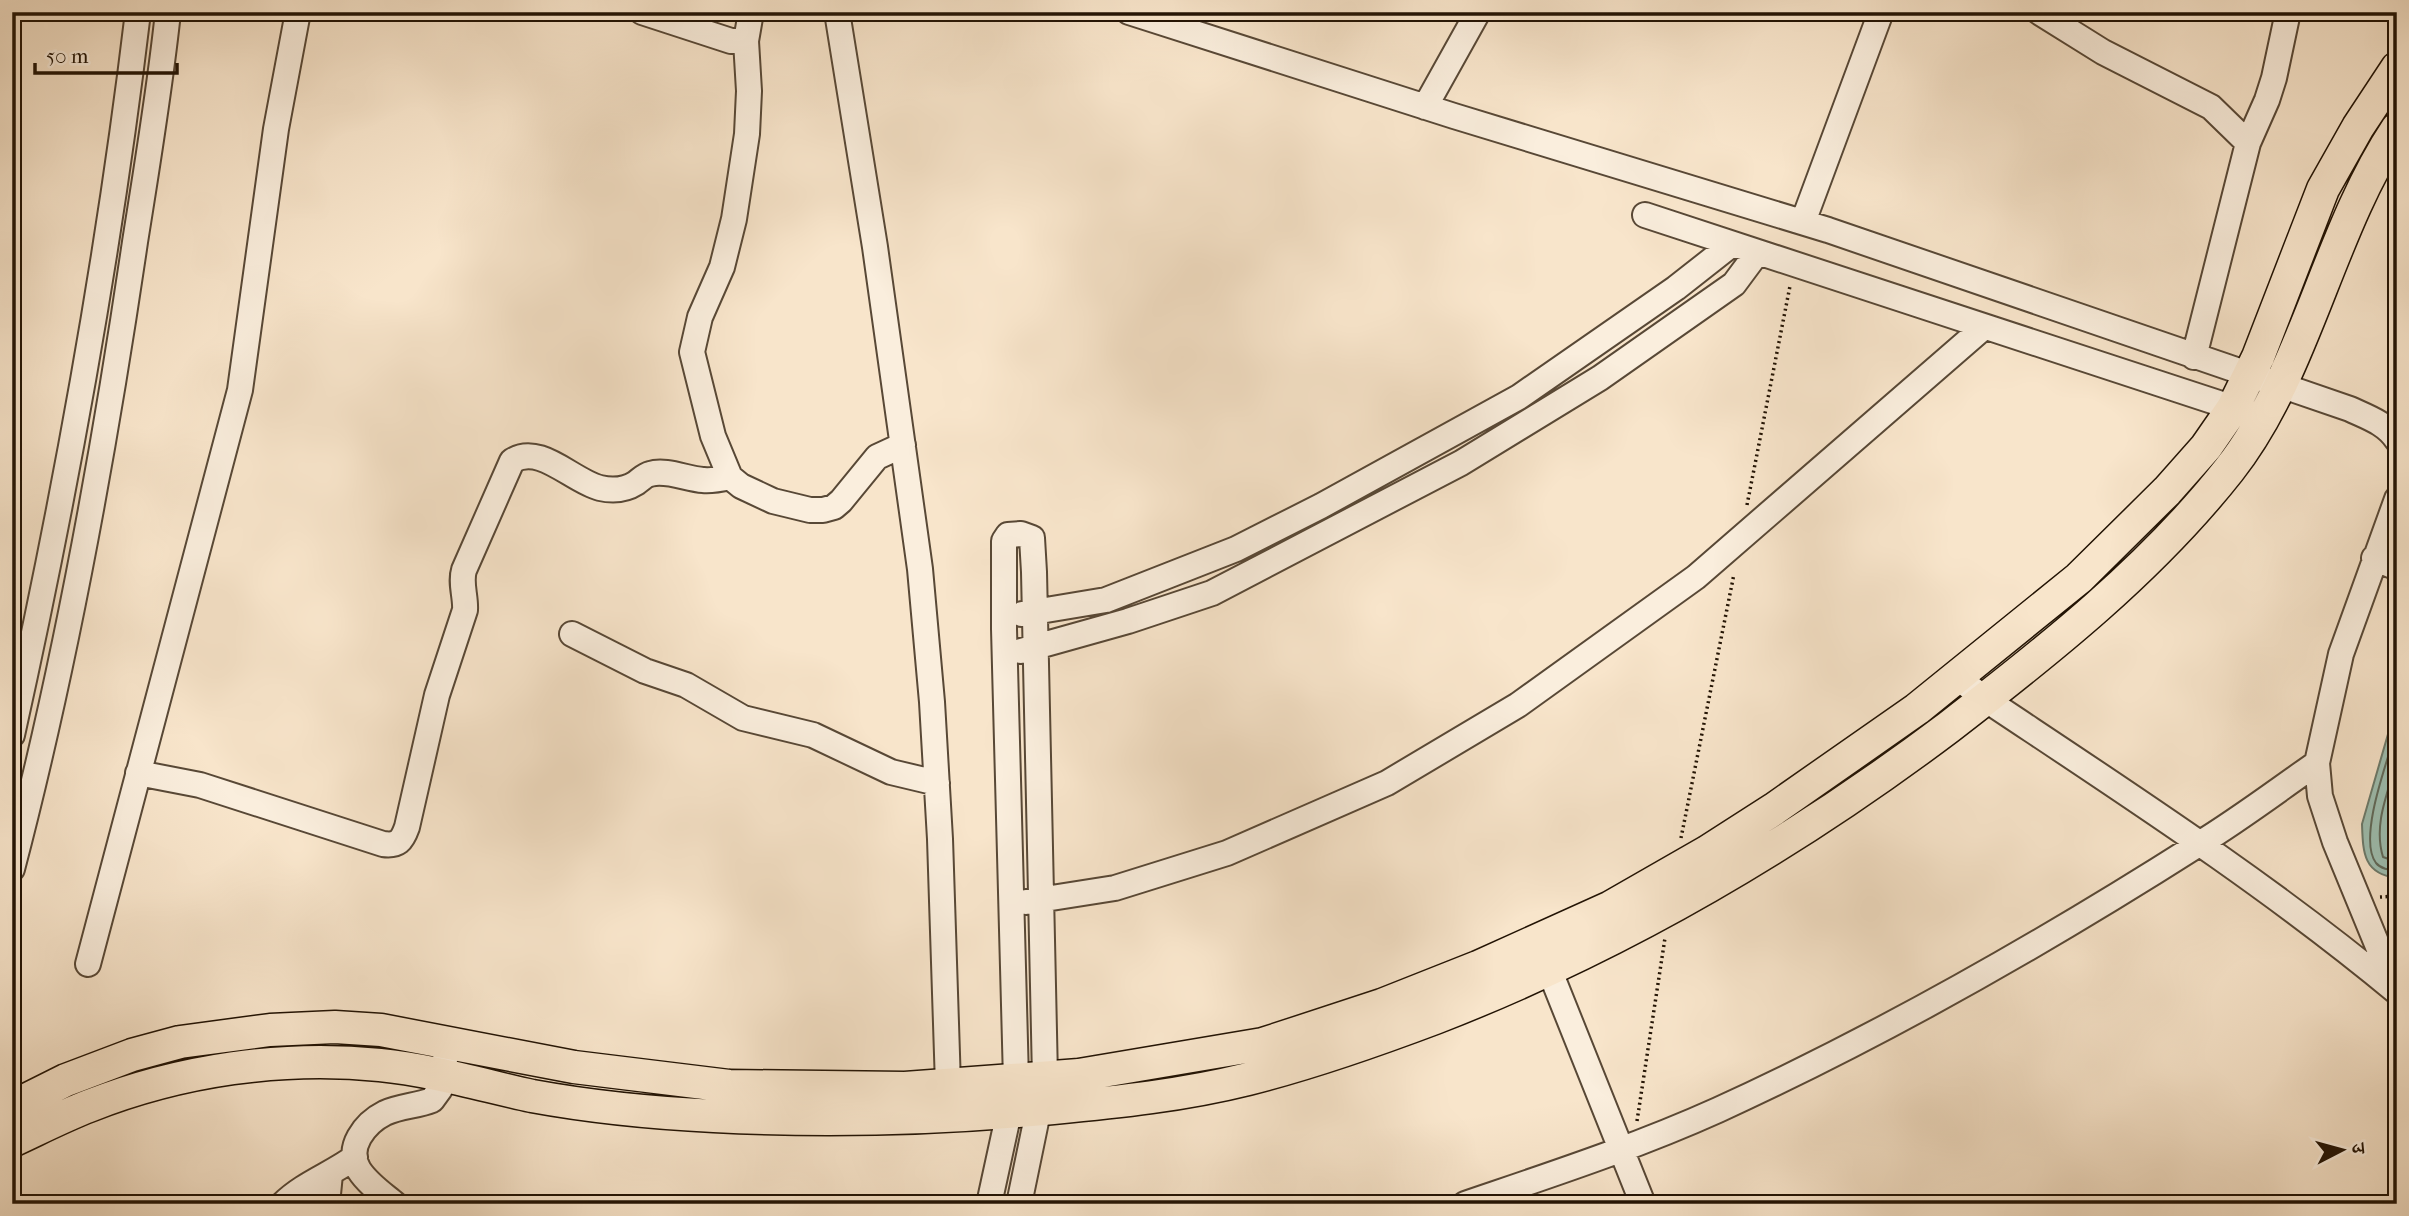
<svg xmlns="http://www.w3.org/2000/svg" width="2409" height="1216" viewBox="0 0 2409 1216" font-family="'IM FELL French Canon','Noto Serif Devanagari',serif">
	<style>
		.water { fill: #9ec0b2; stroke: #6c7b6c; stroke-width: 2 }
		.lines { fill: none; stroke-linecap: round; stroke-linejoin: round }
		.shore { stroke: #606a5b; stroke-width: 2 }
		.minor-casing { stroke: #584836; stroke-width: 28 }
		.major-casing { stroke: #221304; stroke-width: 35 }
		.path { stroke: #221304; stroke-width: 3.5; stroke-dasharray: 2 3.5; stroke-linecap: butt }
		.minor { stroke: #faeedd; stroke-width: 24 }
		.major { stroke: #f8e5cb; stroke-width: 32 }
	</style>
	<rect width="100%" height="100%" fill="#f8e5cb"/>
	<filter id="stains"><feTurbulence type="fractalNoise" baseFrequency=".00286" numOctaves="4"/><feColorMatrix values="0 0 0 0 .2 0 0 0 0 .09 0 0 0 0 .02 0 0 0 .5 -.17"/></filter>
	<radialGradient id="worn" r=".72"><stop offset=".6" stop-color="#630" stop-opacity="0"/><stop offset="1" stop-color="#630" stop-opacity=".3"/></radialGradient>
	<path class="water" d="M 2397,703 L 2397,878 C 2363,874 2363,852 2362,824 Z"/>
	<g class="lines">
		<path class="shore" d="M 2397,728 C 2389,757 2357,838 2376,863 C 2381,869 2390,870 2397,871
			M 2397,760 C 2388,793 2373,824 2383,857 L 2397,862"/>
		<defs>
			<path id="minor" d="M 642,12 L 731,41 L 746,41
				M 751,12 L 746,41 L 749,91 L 747,134 L 734,219 L 722,267 L 700,317 L 692,352 L 713,436 L 730,477 L 741,486 L 773,501 L 810,510 L 823,510 L 834,507 L 841,501 L 877,457 L 903,445
				M 837,12 L 875,247 L 920,569 L 932,702 L 940,839 L 948,1085
				M 1129,12 L 1454,116 L 1828,230 L 2350,409 C 2367,417 2386,423 2397,440
				M 2039,12 L 2103,52 L 2211,107 L 2248,143
				M 1425,107 L 1478,12
				M 1645,215 L 2249,413
				M 1803,222 L 1881,12
				M 2194,357 L 2248,143 L 2267,100 L 2274,78 L 2288,12
				M 2374,558 L 2397,568
				M 1022,614 L 1106,600 L 1236,549 L 1321,506 L 1519,397 L 1676,288 L 1732,244
				M 572,634 L 645,671 L 686,685 L 743,718 L 813,735 L 891,772 L 937,783
				M 1021,651 L 1128,621 L 1212,593 L 1461,463 L 1600,378 L 1734,284 L 1757,253
				M 1957,677 L 1985,699 C 2126,793 2267,884 2397,992
				M 12,735 C 65,496 109,255 138,12
				M 138,773 L 200,785 L 383,844 C 398,846 402,841 407,827 L 437,695 L 465,610 C 466,597 460,583 464,570 L 512,461 C 540,443 572,481 600,488 C 613,491 625,490 636,483 C 640,480 645,475 650,474 C 666,469 687,479 703,480 C 712,481 721,479 730,477
				M 12,869 C 66,663 104,453 135,242 C 147,166 160,89 168,12
				M 1026,902 L 1115,888 L 1227,853 L 1387,783 L 1518,705 L 1696,577 L 1984,327
				M 1543,954 L 1643,1204
				M 88,964 L 240,390 L 276,129 L 298,12
				M 2395,988 L 2335,842 L 2320,796 L 2317,763 L 2341,654 L 2397,499
				M 283,1204 C 303,1184 332,1174 355,1157
				M 327,1204 L 330,1174
				M 395,1204 C 383,1194 368,1184 359,1170 C 345,1148 365,1123 385,1113 C 400,1106 417,1106 432,1100 L 440,1089 L 448,1042
				M 989,1204 L 1016,1080 L 1004,629 L 1004,541 L 1008,535 L 1021,534 L 1032,538 L 1034,572 L 1045,1078 L 1019,1204
				M 1465,1204 C 1550,1175 1636,1147 1718,1110 C 1884,1034 2045,942 2199,844 C 2240,819 2278,790 2317,763"/>
			<path id="major" d="M 12,1107 L 66,1080 L 132,1055 L 180,1042 L 270,1030 L 335,1027 L 381,1030 L 574,1067 L 729,1086 L 905,1088 L 1079,1075 L 1263,1044 L 1382,1005 L 1478,967 L 1611,907 L 1707,852 L 1774,809 L 1917,709 L 2079,578 L 2167,491 L 2206,447 L 2233,408 L 2258,357 L 2323,189 L 2358,127 L 2397,68
				M 12,1141 C 38,1129 63,1116 89,1106 C 180,1070 283,1055 380,1065 C 431,1070 482,1085 532,1096 C 592,1107 654,1113 714,1116 C 828,1122 940,1119 1053,1108 C 1118,1102 1184,1095 1248,1079 C 1312,1063 1374,1041 1435,1018 C 1620,946 1791,846 1949,727 C 2049,650 2151,569 2229,470 C 2306,372 2327,234 2397,129"/>
		</defs>
		<use href="#minor" class="minor-casing"/>
		<use href="#major" class="major-casing"/>
		<path class="path" d="M 1747,505 L 1790,286
			M 1681,838 L 1734,574
			M 2380,897 L 2397,896
			M 1637,1121 L 1665,938"/>
		<use href="#minor" class="minor"/>
		<use href="#major" class="major"/>
	</g>
	<rect width="2409" height="1216" fill="none" stroke="#f8e5cb" stroke-width="42"/>
	<rect x="14" y="14" width="2381" height="1188" fill="none" stroke="#221304" stroke-width="3.5"/>
	<rect x="21" y="21" width="2367" height="1174" fill="none" stroke="#221304" stroke-width="2"/>
	<g transform="translate(2342 1150) rotate(84)" stroke="#faeedd" stroke-width="5" paint-order="stroke">
	<path d="M0-5L12 26L0 18L-12 26Z" fill="#221304"/>
	<text y="-10" font-size="19" font-weight="bold" text-anchor="middle" fill="#221304">उ</text>
	</g>
	<path d="M35 63v10h142v-10" fill="none" stroke="#221304" stroke-width="3.5"/>
	<text x="46" y="63" font-size="21" fill="#221304" stroke="#faeedd" stroke-width="5" paint-order="stroke">50 m</text>
	<rect width="100%" height="100%" filter="url(#stains)"/>
	<rect width="100%" height="100%" fill="url(#worn)"/>
</svg>
